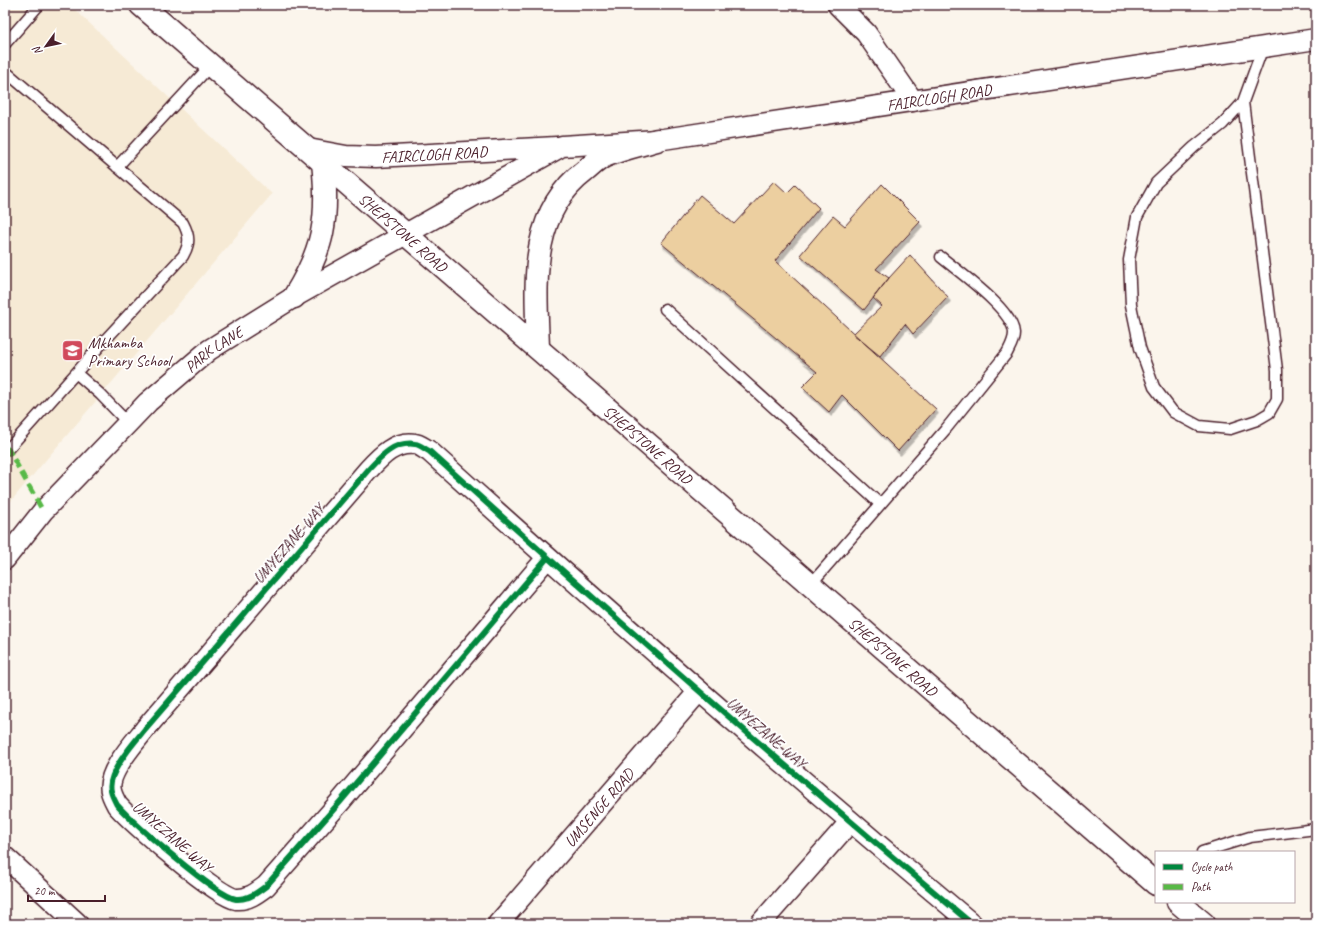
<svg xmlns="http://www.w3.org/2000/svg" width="1321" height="929" viewBox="0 0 1321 929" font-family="Caveat,sans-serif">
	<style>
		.built { fill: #f6ead5 }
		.building { fill: #eccfa0; stroke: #4a1f2b; filter: url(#shadow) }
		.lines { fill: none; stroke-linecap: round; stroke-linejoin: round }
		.service-casing { stroke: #4a1f2b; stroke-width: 13 }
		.minor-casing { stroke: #4a1f2b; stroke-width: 23 }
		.tertiary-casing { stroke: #4a1f2b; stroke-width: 25 }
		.service { stroke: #fff; stroke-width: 10 }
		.minor { stroke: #fff; stroke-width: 20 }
		.tertiary { stroke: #fff; stroke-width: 22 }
		.quiet { stroke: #58b947; stroke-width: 5; stroke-dasharray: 10 5; stroke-linecap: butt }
		.cycleway-casing { stroke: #fff; stroke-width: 8 }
		.cycleway { stroke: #00873e; stroke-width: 6 }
		.labels { text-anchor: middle; stroke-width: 3.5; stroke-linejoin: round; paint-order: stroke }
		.street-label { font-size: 16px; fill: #4a1f2b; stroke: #fff }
		.poi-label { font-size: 16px; fill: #4a1f2b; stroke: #fff; text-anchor: start }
	</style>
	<defs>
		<filter id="shadow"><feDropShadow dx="2.5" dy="4.5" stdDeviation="0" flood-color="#0004"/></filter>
	</defs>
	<rect width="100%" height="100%" fill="#fbf5ec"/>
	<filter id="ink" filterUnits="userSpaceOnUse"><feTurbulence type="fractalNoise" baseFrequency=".025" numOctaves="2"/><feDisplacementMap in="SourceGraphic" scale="8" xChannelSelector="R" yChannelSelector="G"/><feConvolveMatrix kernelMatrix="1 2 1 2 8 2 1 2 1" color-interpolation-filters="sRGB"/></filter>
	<g filter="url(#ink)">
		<path class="built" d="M 5,5 L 70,5 L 272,194 L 5,508 Z"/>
		<path class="building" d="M 774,181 L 787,193 L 795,185 L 819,208 L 775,261 L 936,409 L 898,451 L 842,395 L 829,412 L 802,387 L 817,372 L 661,243 L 700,195 L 734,224 Z
			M 882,184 L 920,222 L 876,269 L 889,278 L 864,310 L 800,255 L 833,216 L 845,226 Z
			M 910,255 L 948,297 L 913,334 L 905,324 L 880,356 L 853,334 L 882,306 L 873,298 L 889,278 Z"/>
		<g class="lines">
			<defs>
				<path id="service" d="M 5,44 L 39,5
					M 5,71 L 183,223 C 190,236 190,244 183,256 L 106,339 L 76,373 L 100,394 L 128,423
					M 1243,102 L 1277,370 L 1277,399 L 1269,413 L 1257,420 L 1230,429 L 1199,426 L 1173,412 L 1154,387 L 1140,348 L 1131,305 L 1129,260 L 1137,217 L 1156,183 L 1194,147 L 1223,124 L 1243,102 L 1263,47
					M 117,167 L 211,65
					M 665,309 L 880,504
					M 8,449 L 76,373
					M 811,584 L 945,430 L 1007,353 C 1010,347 1014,341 1014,333 C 1013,310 959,272 941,257
					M 1202,852 L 1250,837 L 1316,829"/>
				<g id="minor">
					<path d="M 838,5 L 866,33 L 913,101"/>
					<path id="s1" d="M 308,149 L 346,156 L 376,157 L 557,147"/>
					<path d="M 547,558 L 340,802 L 266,886 C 258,892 248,900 236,899 C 216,896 133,823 117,805 C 115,801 112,796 111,791 C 106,773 135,742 145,729 L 369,469 C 381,456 395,441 415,444 C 419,444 425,449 429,451 C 607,612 788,770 972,924"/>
					<path id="s2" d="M 5,559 L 43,511 L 128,423 L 148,402 L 209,350 L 294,297 L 562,146 L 657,140 L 1316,39"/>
					<path d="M 5,857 L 77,923"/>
					<path id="s3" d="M 498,924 L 699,691"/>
					<path d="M 760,924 L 850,822"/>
				</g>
				<g id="tertiary">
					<path id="s4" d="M 141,5 L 1156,884"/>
					<path d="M 294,297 C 324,249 329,218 323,162"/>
					<path d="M 538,348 C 536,284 528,214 585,171 C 591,166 598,159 605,156 C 621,149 640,145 657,140"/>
					<path d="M 1178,902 L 1204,924"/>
				</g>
			</defs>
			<use href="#service" class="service-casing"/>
			<use href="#minor" class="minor-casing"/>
			<use href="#tertiary" class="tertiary-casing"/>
			<use href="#service" class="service"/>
			<use href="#minor" class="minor"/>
			<use href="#tertiary" class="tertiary"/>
			<path class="quiet" d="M 5,448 L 8,449 L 43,511"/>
			<defs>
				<path id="cycleway" d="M 547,558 L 340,802 L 266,886 C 258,892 248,900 236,899 C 216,896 133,823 117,805 C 115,801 112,796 111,791 C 106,773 135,742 145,729 L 369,469 C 381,456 395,441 415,444 C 419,444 425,449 429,451 C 607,612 788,770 972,924"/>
			</defs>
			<use href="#cycleway" class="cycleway-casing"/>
			<use href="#cycleway" class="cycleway"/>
		</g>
	</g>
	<defs>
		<symbol id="school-square" viewBox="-11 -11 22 22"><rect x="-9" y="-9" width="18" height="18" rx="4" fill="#d1495b" stroke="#fff"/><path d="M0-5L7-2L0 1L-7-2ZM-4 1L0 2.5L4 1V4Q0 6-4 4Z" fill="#fff"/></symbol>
	</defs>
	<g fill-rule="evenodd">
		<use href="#school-square" x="60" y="338" width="25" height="25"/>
	</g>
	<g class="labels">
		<g class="street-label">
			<text dy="6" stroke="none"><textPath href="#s2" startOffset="1081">FAIRCLOGH ROAD</textPath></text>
			<text dy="6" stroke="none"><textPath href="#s1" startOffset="127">FAIRCLOGH ROAD</textPath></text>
			<text dy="6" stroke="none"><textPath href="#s4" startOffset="347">SHEPSTONE ROAD</textPath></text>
			<text dy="6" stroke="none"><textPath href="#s2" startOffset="297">PARK LANE</textPath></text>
			<text dy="6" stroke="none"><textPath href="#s4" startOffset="671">SHEPSTONE ROAD</textPath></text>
			<text transform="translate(288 543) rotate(-49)" y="6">UMYEZANE WAY</text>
			<text dy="6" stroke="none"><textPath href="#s4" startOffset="995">SHEPSTONE ROAD</textPath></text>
			<text transform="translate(767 732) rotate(41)" y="6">UMYEZANE WAY</text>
			<text dy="6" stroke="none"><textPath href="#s3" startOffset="154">UMSENGE ROAD</textPath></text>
			<text transform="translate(173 836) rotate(41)" y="6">UMYEZANE WAY</text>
		</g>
		<g class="poi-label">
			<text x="88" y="348">Mkhamba<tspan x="88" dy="18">Primary School</tspan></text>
		</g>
	</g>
	<rect width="1321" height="929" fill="none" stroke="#fff" stroke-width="20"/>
	<rect x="10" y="10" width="1301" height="909" fill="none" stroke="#4a1f2b" stroke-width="1.5" filter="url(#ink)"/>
	<rect x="1155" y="851" width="140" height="52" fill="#ffffff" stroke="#b7a5aa"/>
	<rect x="1163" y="864" width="20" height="6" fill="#00873e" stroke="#b7a5aa"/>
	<text x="1191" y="871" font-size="12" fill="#4a1f2b">Cycle path</text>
	<rect x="1163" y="884" width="20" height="6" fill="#58b947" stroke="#b7a5aa"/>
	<text x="1191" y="891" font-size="12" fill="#4a1f2b">Path</text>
	<g transform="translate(46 46) rotate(237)" stroke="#ffffff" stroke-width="3" paint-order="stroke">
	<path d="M0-3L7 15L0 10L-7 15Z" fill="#4a1f2b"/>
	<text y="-6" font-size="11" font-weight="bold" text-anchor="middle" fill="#4a1f2b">N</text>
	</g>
	<path d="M28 895v6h77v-6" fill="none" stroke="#4a1f2b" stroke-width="2"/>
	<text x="34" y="895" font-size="12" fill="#4a1f2b" stroke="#ffffff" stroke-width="3" paint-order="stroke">20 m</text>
</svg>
